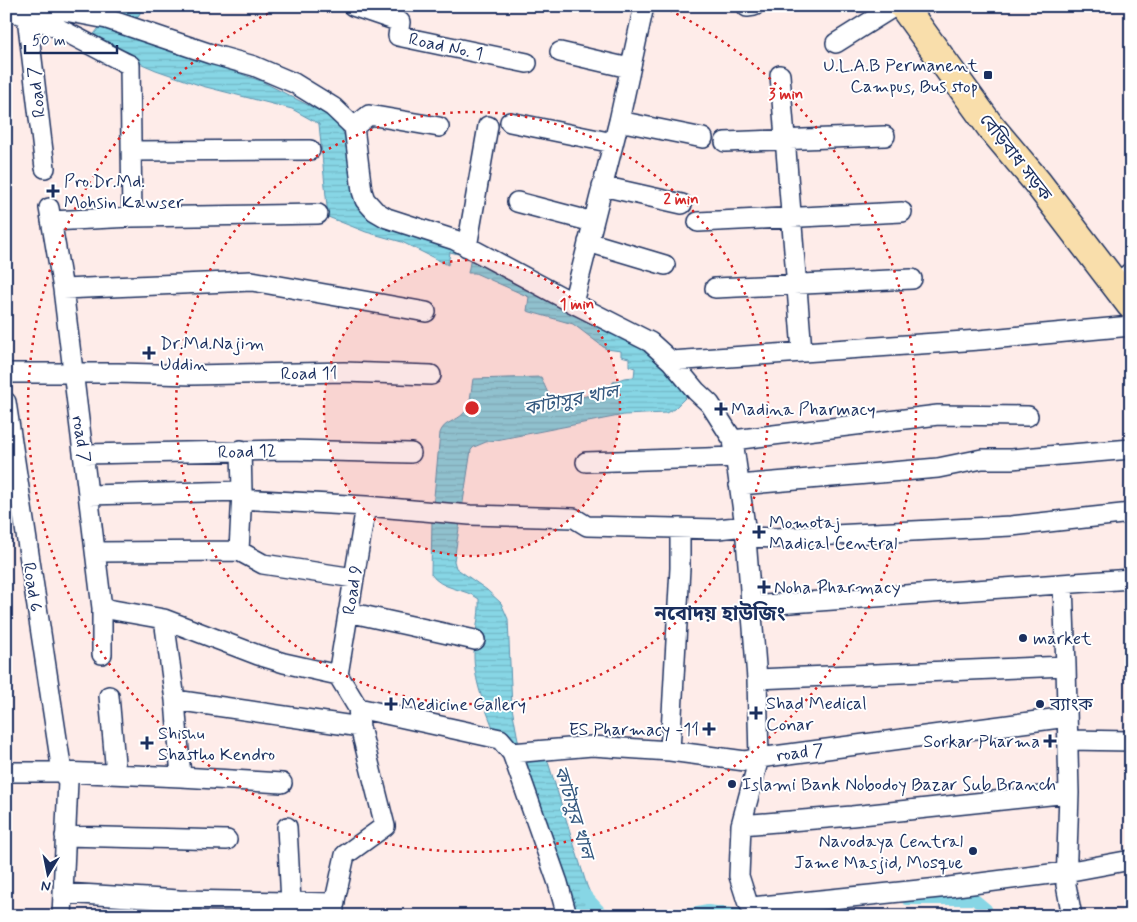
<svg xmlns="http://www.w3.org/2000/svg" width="1137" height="922" viewBox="0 0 1137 922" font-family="Mynerve,'Noto Sans Bengali',sans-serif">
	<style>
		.water { fill: url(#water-rules); stroke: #5c93af }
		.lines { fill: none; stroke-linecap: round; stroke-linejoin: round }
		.canal { stroke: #87d6e5; stroke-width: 12 }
		.minor-casing { stroke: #1b2f5e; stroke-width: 22 }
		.highway-casing { stroke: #1b2f5e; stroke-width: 31 }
		.minor { stroke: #fff; stroke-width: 19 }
		.highway { stroke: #f9deab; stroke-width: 28 }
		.ring { fill: none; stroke: #d62828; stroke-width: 2.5; stroke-dasharray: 2.5 5 }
		.poi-dot { fill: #1b2f5e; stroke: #fff; stroke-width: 2 }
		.labels { text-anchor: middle; stroke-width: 4; stroke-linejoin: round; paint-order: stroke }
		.street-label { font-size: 18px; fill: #1b2f5e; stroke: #fff }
		.poi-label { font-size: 18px; fill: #1b2f5e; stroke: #fff; text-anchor: start }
		.water-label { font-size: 19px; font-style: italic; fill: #365980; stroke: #fff }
		.quarter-label { font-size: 20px; font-weight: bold; fill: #1b2f5e; stroke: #fff }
		.centre { fill: #d62828; stroke: #fff; stroke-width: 2.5 }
		.ring-label { font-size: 15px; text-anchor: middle; font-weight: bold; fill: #d62828; stroke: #fff; stroke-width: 4; stroke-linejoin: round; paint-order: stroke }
	</style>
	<defs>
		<pattern id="water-rules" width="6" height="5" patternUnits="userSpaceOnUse" patternTransform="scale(1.25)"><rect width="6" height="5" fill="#87d6e5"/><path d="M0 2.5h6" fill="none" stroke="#74b8c7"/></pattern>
	</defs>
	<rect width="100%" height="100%" fill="#feece9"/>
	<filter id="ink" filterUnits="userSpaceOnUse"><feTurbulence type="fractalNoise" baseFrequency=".02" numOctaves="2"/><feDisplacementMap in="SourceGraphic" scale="10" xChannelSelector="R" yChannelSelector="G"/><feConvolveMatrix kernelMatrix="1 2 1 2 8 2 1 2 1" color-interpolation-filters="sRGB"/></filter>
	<g filter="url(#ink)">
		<path class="water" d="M 105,6 L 144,6 L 128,34 L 261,81 L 335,119 C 351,139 354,177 359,202 L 431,234 L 653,352 L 686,392 L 686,397 L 674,409 L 666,413 L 624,415 L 486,442 L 474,447 L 471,450 L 454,561 L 456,568 L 487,590 L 501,603 L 508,619 L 512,708 L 519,745 L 543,746 L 587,886 L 600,916 L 581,916 L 576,910 L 527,764 L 504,754 C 492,724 473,686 474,653 C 474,635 480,617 479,599 C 465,588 441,590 431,574 L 432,518 L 440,433 C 444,421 456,422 464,413 C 471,406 471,389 473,379 L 541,377 C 544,383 547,394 552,398 C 560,404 601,392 611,390 L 613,382 L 624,378 L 634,377 L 635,368 L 629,366 L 629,358 L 621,356 L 621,351 L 606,349 L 573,324 L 527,311 L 529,297 L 475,273 L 468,273 L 471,257 L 450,252 L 448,265 L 402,242 L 366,232 L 328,217 L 319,124 L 292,109 L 202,86 L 156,70 L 95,44 L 91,38 L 106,19 Z"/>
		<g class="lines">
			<path class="canal" d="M 584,894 L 602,914 L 612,916
				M 907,899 L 974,899 L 986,909 L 989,916
				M 682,916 L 708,911 L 746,916
				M 765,916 L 810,910"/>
			<defs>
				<path id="minor" d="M 353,6 L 400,22 L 398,36 L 527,63
					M 747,7 L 754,6
					M 6,11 C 49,18 91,47 130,65 L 132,217
					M 27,17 L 42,11 L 65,11 L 107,19 L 211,54 L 254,66 L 294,83 L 333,107 L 354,127 L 362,191 L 365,200 L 375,211 L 387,218 L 455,240 L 573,303 L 650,342 L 671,361 L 696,391 L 710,404 L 733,440 L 745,526 L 757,679 L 759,758 L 741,825 L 739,876 L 747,901 L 752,907 L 949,887 L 1066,872 L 1131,860
					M 27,17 L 45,168
					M 836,43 L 895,6
					M 560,52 L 629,68
					M 780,75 L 802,351
					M 619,121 L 703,138
					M 510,122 L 613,143
					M 354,127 L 369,115 L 439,127
					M 725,142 L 885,136
					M 132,151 L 310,150
					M 602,186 L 682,204
					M 517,202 L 593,222
					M 49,208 L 63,289 L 102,608 L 164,619
					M 51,221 L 132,217 L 318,214
					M 698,222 L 902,212
					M 588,242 L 665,265
					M 467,247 L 488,126
					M 1115,285 L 1131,272
					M 715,288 L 912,279
					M 63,289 L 252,281 L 426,312
					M 573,303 L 619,121 L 644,6
					M 671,361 L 979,340 L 1131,326
					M 6,373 L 118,373 L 192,375 L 344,372 L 431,375
					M 6,402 L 62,772 L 6,772
					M 733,440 L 938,415 L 1028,416
					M 84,454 L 288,450 L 411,453
					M 586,462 L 735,457
					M 739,485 L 938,468 L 982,459 L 1011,459 L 1131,449
					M 89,495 L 242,491
					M 241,499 L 366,506 L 470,515 L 574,518 L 587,526 L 718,529 L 745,526
					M 746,537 L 775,538 L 1011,526 L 1131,513
					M 239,551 L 242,491 L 241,450
					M 96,552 L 239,551 L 263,564 L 354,578
					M 1063,584 L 1066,666 L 1069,793 L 1066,885 L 1072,916
					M 750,606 L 1131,579
					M 102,608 L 102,654
					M 348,612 L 475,640
					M 338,675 L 366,506
					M 757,679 L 1066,666
					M 109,696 L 116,774
					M 175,700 L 360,727
					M 1068,740 L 1131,741
					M 670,751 L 680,568 L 680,528
					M 512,753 L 592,746 L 670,751 L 745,761 L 759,758 L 1067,717
					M 181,777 L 282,783
					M 741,825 L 852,816 L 1069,793
					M 287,827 L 291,902
					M 65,836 L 227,840
					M 64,893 L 179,900 L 335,903
					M 334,915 L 334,905 L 345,855 L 385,826 L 360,727 L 358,708
					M 62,916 L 68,781 L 62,772 L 181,777 L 175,700 L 164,619 L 258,655 L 284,663 L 338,675 L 358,708 L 500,739 L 512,753 L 558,883 L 567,916"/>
				<path id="highway" d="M 903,6 L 990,126 L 1037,182 L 1131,305"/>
			</defs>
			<use href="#minor" class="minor-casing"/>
			<use href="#highway" class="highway-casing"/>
			<use href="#minor" class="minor"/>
			<use href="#highway" class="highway"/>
		</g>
	</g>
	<circle cx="472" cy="408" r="148" fill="#d62828" fill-opacity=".12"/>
	<g class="ring">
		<circle cx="472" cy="408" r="148"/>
		<circle cx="472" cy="408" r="296"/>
		<path d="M663 7A444 444 0 1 1 281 7"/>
	</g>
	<g class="poi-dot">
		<rect x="983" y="70" width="10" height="10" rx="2.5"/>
		<path d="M50.5 183.5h5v5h5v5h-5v5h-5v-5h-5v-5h5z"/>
		<path d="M146.5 345.5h5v5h5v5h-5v5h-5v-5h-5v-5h5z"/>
		<path d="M718.5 401.5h5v5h5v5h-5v5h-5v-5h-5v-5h5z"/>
		<path d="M756.5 524.5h5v5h5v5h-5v5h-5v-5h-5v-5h5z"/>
		<path d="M761.5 579.5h5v5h5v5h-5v5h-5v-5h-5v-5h5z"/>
		<circle cx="1023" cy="638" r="5"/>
		<path d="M388.5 696.5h5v5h5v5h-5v5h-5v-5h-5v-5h5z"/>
		<circle cx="1040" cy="704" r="5"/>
		<path d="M753.5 705.5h5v5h5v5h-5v5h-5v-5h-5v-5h5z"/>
		<path d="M706.5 721.5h5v5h5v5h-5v5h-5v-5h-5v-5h5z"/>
		<path d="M1047.5 733.5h5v5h5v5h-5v5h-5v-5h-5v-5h5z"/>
		<path d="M144.5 735.5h5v5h5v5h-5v5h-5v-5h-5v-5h5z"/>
		<circle cx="732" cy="784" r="5"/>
		<circle cx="973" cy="851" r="5"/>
	</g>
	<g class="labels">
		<g class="street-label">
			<text transform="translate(446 46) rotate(12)" y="6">Road No. 1</text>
			<text transform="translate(36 92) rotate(-97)" y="6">Road 7</text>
			<text transform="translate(1016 157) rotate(52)" y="6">বেড়িবাধ সড়ক</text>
			<text transform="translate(309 373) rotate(-1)" y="6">Road 11</text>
			<text transform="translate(82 439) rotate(82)" y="6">road 7</text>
			<text transform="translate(247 451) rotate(-2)" y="6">Road 12</text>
			<text transform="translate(33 587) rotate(81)" y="6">Road 6</text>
			<text transform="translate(352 590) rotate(-81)" y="6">Road 9</text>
			<text transform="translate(800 752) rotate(-7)" y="6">road 7</text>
		</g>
		<g class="poi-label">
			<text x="978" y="71" text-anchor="end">U.L.A.B Permanent<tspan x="978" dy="21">Campus, Bus stop</tspan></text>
			<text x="64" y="187">Pro.Dr.Md.<tspan x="64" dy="21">Mohsin Kawser</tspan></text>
			<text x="160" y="349">Dr.Md.Najim<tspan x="160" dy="21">Uddin</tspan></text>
			<text x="731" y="415">Madina Pharmacy</text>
			<text x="769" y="528">Momotaj<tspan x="769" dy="21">Madical Central</tspan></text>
			<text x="774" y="593">Noha Pharmacy</text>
			<text x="1033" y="644">market</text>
			<text x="766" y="709">Shad Medical<tspan x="766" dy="21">Conar</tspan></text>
			<text x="401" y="710">Medicine Gallery</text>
			<text x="1050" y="710">ব্যাংক</text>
			<text x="699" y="735" text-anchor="end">ES Pharmacy -11</text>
			<text x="158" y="739">Shishu<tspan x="158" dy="21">Shastho Kendro</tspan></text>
			<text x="1040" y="747" text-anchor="end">Sorkar Pharma</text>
			<text x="742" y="790">Islami Bank Nobodoy Bazar Sub Branch</text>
			<text x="963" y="847" text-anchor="end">Navodaya Central<tspan x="963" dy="21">Jame Masjid, Mosque</tspan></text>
		</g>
		<g class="water-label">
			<text transform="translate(571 399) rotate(-11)" y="7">কাটাসুর খাল</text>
			<text transform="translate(575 812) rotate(73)" y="7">কাটাসুর খাল</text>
		</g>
		<g class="quarter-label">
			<text x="720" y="620">নবোদয় হাউজিং</text>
		</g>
	</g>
	<circle cx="472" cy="408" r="8" class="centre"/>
	<g class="ring-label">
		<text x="786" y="99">3 min</text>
		<text x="681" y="204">2 min</text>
		<text x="577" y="309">1 min</text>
	</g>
	<rect width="1137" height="922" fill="none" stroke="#fff" stroke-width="25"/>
	<rect x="12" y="12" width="1112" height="897" fill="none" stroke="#1b2f5e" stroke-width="2" filter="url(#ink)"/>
	<g transform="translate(48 874) rotate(190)" stroke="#ffffff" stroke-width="4" paint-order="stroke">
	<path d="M0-4L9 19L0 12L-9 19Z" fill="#1b2f5e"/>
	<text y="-8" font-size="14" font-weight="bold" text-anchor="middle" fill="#1b2f5e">N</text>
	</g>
	<path d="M25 45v8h92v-8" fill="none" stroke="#1b2f5e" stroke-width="2.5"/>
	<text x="32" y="45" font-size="15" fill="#1b2f5e" stroke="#ffffff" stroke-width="4" paint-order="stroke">50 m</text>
</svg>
